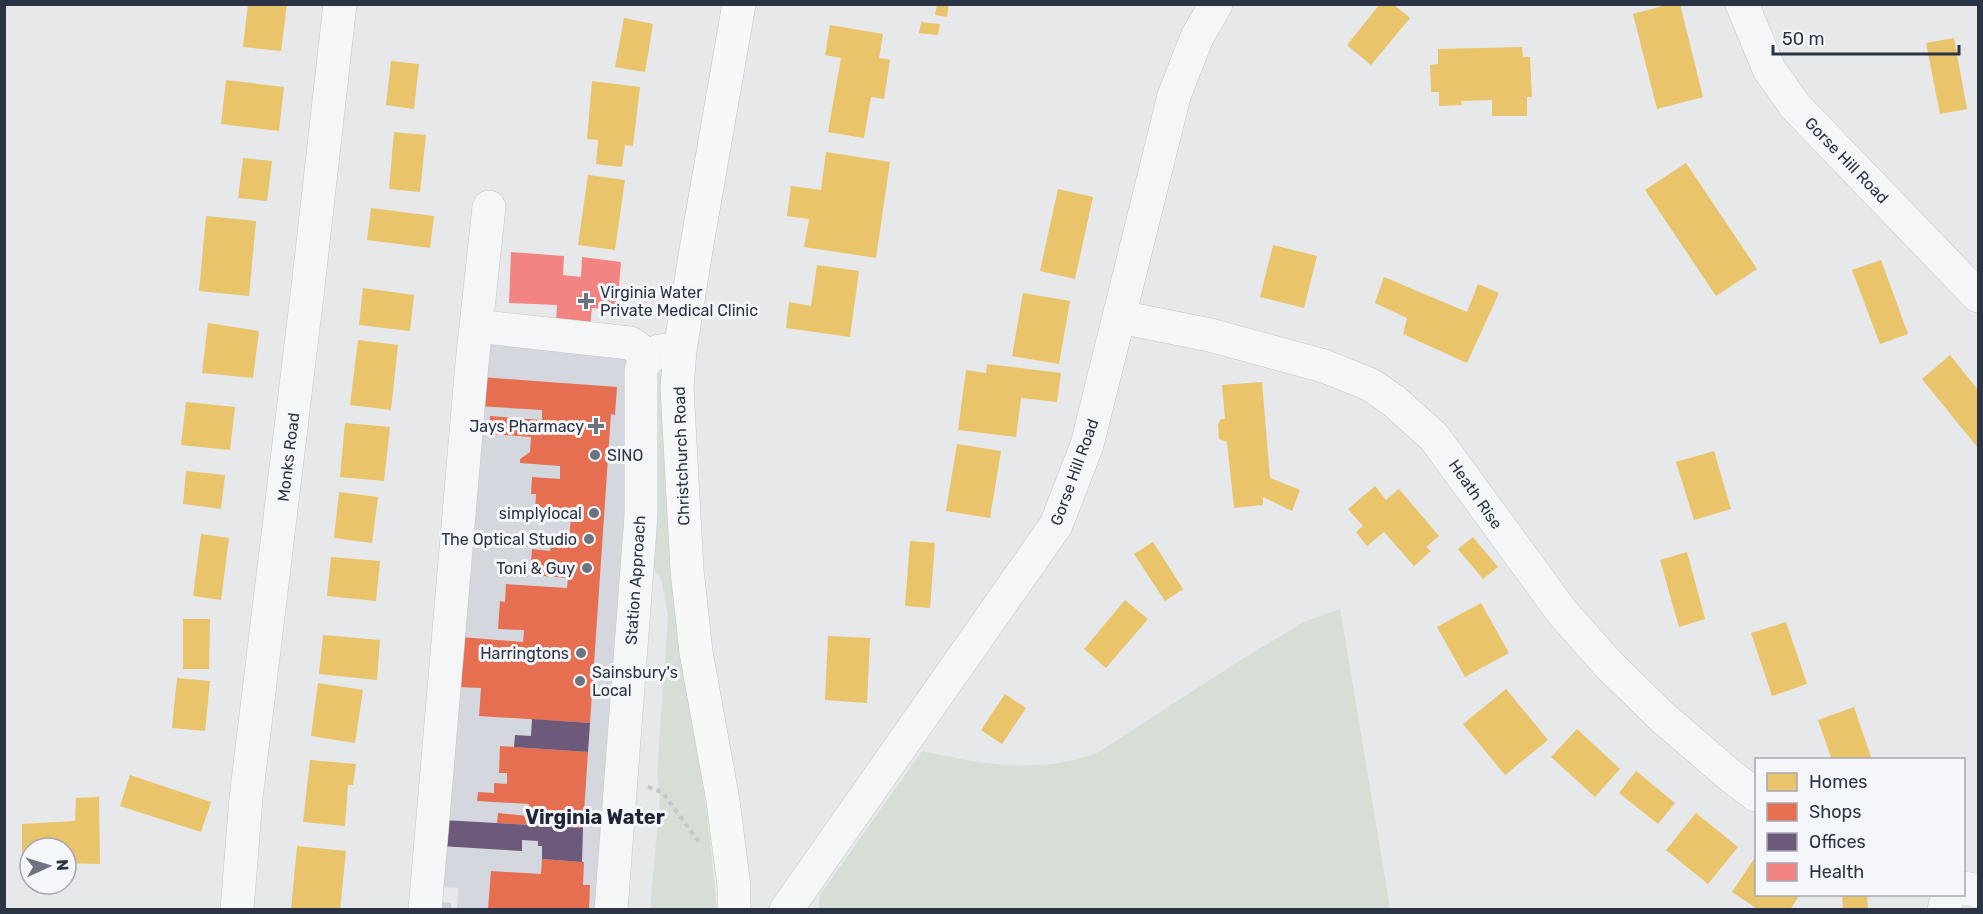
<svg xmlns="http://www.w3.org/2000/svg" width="1983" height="914" viewBox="0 0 1983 914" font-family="Rubik,sans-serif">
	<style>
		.built { fill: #d4d7dd }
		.green { fill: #d6ded6 }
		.homes { fill: #e9c46a }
		.shops { fill: #e76f51 }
		.offices { fill: #6d597a }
		.health { fill: #f28482 }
		.building { fill: #ced0d3 }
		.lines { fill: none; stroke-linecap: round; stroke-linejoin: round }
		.minor-casing { stroke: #c4c6c8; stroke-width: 34 }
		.major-casing { stroke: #c2c5c8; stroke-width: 34 }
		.path { stroke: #c5c6ca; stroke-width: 4; stroke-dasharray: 4.5 4.5; stroke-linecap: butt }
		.minor { stroke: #f5f6f7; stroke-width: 33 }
		.major { stroke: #f8f8f8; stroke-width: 33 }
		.poi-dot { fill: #6c737f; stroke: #f4f6f9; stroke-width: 2 }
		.labels { text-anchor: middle; stroke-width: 6; stroke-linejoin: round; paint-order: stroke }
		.street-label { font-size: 16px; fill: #2b3445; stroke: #f4f6f9 }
		.poi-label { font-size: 16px; fill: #2b3445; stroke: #f4f6f9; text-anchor: end }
		.quarter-label { font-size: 20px; font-weight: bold; fill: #1d2536; stroke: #f4f6f9 }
	</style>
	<rect width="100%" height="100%" fill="#e6e8ea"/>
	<path class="built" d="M 481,342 L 636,353 L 603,909 L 457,909 L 458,888 L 437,887 Z"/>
	<path class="green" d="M 657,366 L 664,366 L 690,695 L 708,822 L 717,909 L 650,909 L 660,798 L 657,774 L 668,617 L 661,578 L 650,566 Z
		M 1340,609 L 1390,909 L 819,909 L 820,895 L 922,751 C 980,764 1039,775 1097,753 L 1236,663 L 1304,622 Z"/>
	<path class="homes" d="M 248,4 L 287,4 L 281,51 L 243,47 Z
		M 937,4 L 949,4 L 947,17 L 935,15 Z
		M 1380,4 L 1393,4 L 1410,18 L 1371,65 L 1347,45 Z
		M 1670,4 L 1680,4 L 1703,97 L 1657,109 L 1633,14 Z
		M 624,18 L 653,24 L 645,72 L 615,67 Z
		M 921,22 L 940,24 L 938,35 L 919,33 Z
		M 830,25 L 883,34 L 879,58 L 890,60 L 884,99 L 871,97 L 864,138 L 828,132 L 841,58 L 825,55 Z
		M 1954,38 L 1967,109 L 1940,114 L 1926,43 Z
		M 1522,47 L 1523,57 L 1530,57 L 1532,97 L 1527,97 L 1527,116 L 1492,116 L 1492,100 L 1461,101 L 1462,105 L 1439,106 L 1439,92 L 1431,92 L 1430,65 L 1438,64 L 1438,49 Z
		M 391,61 L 419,64 L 414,109 L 386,105 Z
		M 226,80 L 284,87 L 279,131 L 221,124 Z
		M 592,81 L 640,87 L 633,146 L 625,145 L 622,167 L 596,164 L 598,140 L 587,139 Z
		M 394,132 L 426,135 L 420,192 L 389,189 Z
		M 826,152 L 890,162 L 876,258 L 804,247 L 809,219 L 787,216 L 791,186 L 821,190 Z
		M 243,158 L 272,161 L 267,201 L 238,198 Z
		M 1686,163 L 1757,269 L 1716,296 L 1645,190 Z
		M 588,175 L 625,180 L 615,250 L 578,245 Z
		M 1058,189 L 1093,197 L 1075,279 L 1040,271 Z
		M 371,208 L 434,216 L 430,248 L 367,240 Z
		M 206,216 L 256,221 L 249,296 L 199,291 Z
		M 1273,245 L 1317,256 L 1304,308 L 1260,297 Z
		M 1881,260 L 1908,334 L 1880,344 L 1852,270 Z
		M 817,265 L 859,271 L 850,337 L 786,328 L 789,302 L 811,306 Z
		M 1384,277 L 1467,312 L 1478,284 L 1499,293 L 1467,363 L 1403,334 L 1407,318 L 1375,303 Z
		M 363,288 L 414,295 L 410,331 L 359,325 Z
		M 1023,293 L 1070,301 L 1059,364 L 1012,356 Z
		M 208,323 L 259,331 L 253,378 L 202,373 Z
		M 358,340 L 398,345 L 391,410 L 350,405 Z
		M 1950,355 L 1978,390 L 1978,448 L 1922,379 Z
		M 987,364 L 1061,373 L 1057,402 L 1021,398 L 1016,437 L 958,430 L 966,370 L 986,373 Z
		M 1262,382 L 1270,478 L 1300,490 L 1292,511 L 1263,497 L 1263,505 L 1234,508 L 1227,442 L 1219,439 L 1218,424 L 1221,419 L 1225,419 L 1222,385 Z
		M 186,402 L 235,407 L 230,450 L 181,445 Z
		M 345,423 L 390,427 L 384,481 L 340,477 Z
		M 957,444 L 1001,451 L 990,518 L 946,511 Z
		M 1714,451 L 1731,509 L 1694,520 L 1676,462 Z
		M 186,471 L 225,475 L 221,509 L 183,504 Z
		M 1375,486 L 1386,500 L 1399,489 L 1439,536 L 1426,547 L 1431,551 L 1414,566 L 1384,532 L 1367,546 L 1356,532 L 1363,526 L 1348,509 Z
		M 339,492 L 378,497 L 372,543 L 334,538 Z
		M 201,534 L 229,538 L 221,600 L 193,596 Z
		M 1473,537 L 1498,567 L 1483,579 L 1458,549 Z
		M 910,541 L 935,543 L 930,608 L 905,606 Z
		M 1153,542 L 1183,589 L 1165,601 L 1134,554 Z
		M 1687,552 L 1705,619 L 1679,627 L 1660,560 Z
		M 331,557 L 380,561 L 376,601 L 327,596 Z
		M 1125,600 L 1148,619 L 1106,668 L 1084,649 Z
		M 1481,603 L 1509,653 L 1465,677 L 1437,627 Z
		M 183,619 L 210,619 L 209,669 L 183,669 Z
		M 1786,622 L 1807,684 L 1772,696 L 1751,633 Z
		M 323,635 L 380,640 L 377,680 L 319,674 Z
		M 828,636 L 870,638 L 867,703 L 825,700 Z
		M 177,678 L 210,681 L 205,731 L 172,728 Z
		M 318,683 L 363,690 L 355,743 L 311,736 Z
		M 1506,689 L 1548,740 L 1505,775 L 1463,724 Z
		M 1005,694 L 1026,708 L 1002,744 L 981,730 Z
		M 1854,707 L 1872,760 L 1832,760 L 1818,720 Z
		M 1577,729 L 1620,769 L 1595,797 L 1551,757 Z
		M 310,760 L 356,764 L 353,785 L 348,785 L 345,826 L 303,822 Z
		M 1636,771 L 1675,803 L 1658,824 L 1619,793 Z
		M 130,775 L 211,802 L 201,832 L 120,806 Z
		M 99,797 L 100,864 L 66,863 L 66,848 L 30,848 L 30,862 L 22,861 L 22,824 L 75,821 L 76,798 Z
		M 1696,813 L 1738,847 L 1708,884 L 1666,850 Z
		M 297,846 L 346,851 L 340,910 L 291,910 Z
		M 1756,856 L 1756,894 L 1800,894 L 1790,910 L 1759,910 L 1732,892 Z
		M 1842,894 L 1867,894 L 1868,910 L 1843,910 Z"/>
	<path class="shops" d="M 481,377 L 617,387 L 615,415 L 611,414 L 590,723 L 479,716 L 481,688 L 457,687 L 461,637 L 523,642 L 524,630 L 498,629 L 500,601 L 505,602 L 506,584 L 567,588 L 568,578 L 530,575 L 532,549 L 550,551 L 551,539 L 569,541 L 571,515 L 535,513 L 536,494 L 531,494 L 532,477 L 560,479 L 560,466 L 520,463 L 520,459 L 530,452 L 531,437 L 489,434 L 490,416 L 542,420 L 542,410 L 478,406 Z
		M 500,746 L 588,752 L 583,828 L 497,823 L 498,813 L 528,816 L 529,804 L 477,801 L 478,792 L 494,793 L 494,783 L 507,784 L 507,773 L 499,773 Z
		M 542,859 L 584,862 L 583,885 L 590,885 L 589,910 L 488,909 L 491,871 L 541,874 Z"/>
	<path class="offices" d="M 532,719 L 590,723 L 588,752 L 514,747 L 515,735 L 531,736 Z
		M 442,820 L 583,828 L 582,862 L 542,859 L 542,846 L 538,846 L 538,841 L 522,840 L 522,851 L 440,846 Z"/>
	<path class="health" d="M 511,252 L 564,256 L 563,275 L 581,277 L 582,257 L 621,262 L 617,310 L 592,308 L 590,326 L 556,322 L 557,305 L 509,303 Z"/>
	<path class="building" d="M 442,902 L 451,903 L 451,910 L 441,910 Z"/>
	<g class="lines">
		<defs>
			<path id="minor" d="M 1742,4 L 1769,69 L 1795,106 L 1978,296
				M 1120,317 L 1210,335 L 1324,366 L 1371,385 L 1394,401 L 1434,437 L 1562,612 L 1608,664 L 1661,716 L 1732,777 L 1756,795
				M 476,326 L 630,343 L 650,357
				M 1964,888 L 1978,891
				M 237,910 L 246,798 L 308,287 L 340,4
				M 425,910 L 472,363 L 489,207
				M 611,910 L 641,516 L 641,371 C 648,350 661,349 680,350
				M 786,910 L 1056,525 L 1087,445 L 1174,96 L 1197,37 L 1216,4
				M 1944,910 L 1948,894"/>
			<path id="major" d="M 734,910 L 734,886 L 723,801 L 696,652 L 687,570 L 677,388 L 680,350 L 696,250 L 739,4"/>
		</defs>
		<use href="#minor" class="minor-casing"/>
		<use href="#major" class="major-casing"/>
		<path class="path" d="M 648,787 L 662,792 L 699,842"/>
		<use href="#minor" class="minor"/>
		<use href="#major" class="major"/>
	</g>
	<g class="poi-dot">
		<path d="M583 292h6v6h6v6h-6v6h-6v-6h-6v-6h6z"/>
		<path d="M593 417h6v6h6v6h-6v6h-6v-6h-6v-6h6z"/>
		<circle cx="595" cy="455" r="6"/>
		<circle cx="594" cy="513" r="6"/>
		<circle cx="589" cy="539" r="6"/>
		<circle cx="587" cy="568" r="6"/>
		<circle cx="581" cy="653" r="6"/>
		<circle cx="580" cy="681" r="6"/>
	</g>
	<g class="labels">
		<g class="street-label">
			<text transform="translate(1847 160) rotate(46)" y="6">Gorse Hill Road</text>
			<text transform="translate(681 456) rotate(-92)" y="6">Christchurch Road</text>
			<text transform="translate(288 457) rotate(-83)" y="6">Monks Road</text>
			<text transform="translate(1074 472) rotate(-70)" y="6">Gorse Hill Road</text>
			<text transform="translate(1476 494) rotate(55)" y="6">Heath Rise</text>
			<text transform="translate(635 580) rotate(-86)" y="6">Station Approach</text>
		</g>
		<g class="poi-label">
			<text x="600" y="298" text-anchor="start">Virginia Water<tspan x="600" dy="18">Private Medical Clinic</tspan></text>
			<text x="584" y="432">Jays Pharmacy</text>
			<text x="607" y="461" text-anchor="start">SINO</text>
			<text x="582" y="519">simplylocal</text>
			<text x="577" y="545">The Optical Studio</text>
			<text x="575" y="574">Toni &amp; Guy</text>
			<text x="569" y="659">Harringtons</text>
			<text x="592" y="678" text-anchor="start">Sainsbury's<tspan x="592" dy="18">Local</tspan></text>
		</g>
		<g class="quarter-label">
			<text x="595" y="824">Virginia Water</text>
		</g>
	</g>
	<rect width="1983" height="914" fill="none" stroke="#2b3445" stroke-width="12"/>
	<rect x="1755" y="758" width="210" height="138" fill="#f4f6f9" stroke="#a4a8b1" stroke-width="1.5"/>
	<rect x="1767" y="773" width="30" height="18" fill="#e9c46a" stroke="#a4a8b1" stroke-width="1.5"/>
	<text x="1809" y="788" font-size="18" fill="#2b3445">Homes</text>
	<rect x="1767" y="803" width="30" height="18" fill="#e76f51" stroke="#a4a8b1" stroke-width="1.5"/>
	<text x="1809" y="818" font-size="18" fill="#2b3445">Shops</text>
	<rect x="1767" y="833" width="30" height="18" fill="#6d597a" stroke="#a4a8b1" stroke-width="1.5"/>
	<text x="1809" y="848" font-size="18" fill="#2b3445">Offices</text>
	<rect x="1767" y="863" width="30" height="18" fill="#f28482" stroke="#a4a8b1" stroke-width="1.5"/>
	<text x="1809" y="878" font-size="18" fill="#2b3445">Health</text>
	<g transform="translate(48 866) rotate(86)"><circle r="28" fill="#f4f6f9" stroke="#a4a8b1" stroke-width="1.5"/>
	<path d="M0-4.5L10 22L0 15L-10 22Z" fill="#6c737f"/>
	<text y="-9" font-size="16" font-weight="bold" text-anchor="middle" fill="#2b3445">N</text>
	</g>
	<path d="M1773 45v9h186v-9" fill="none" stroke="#2b3445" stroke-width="3"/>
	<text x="1782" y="45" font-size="18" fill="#2b3445" stroke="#f4f6f9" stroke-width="4.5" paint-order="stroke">50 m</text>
</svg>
